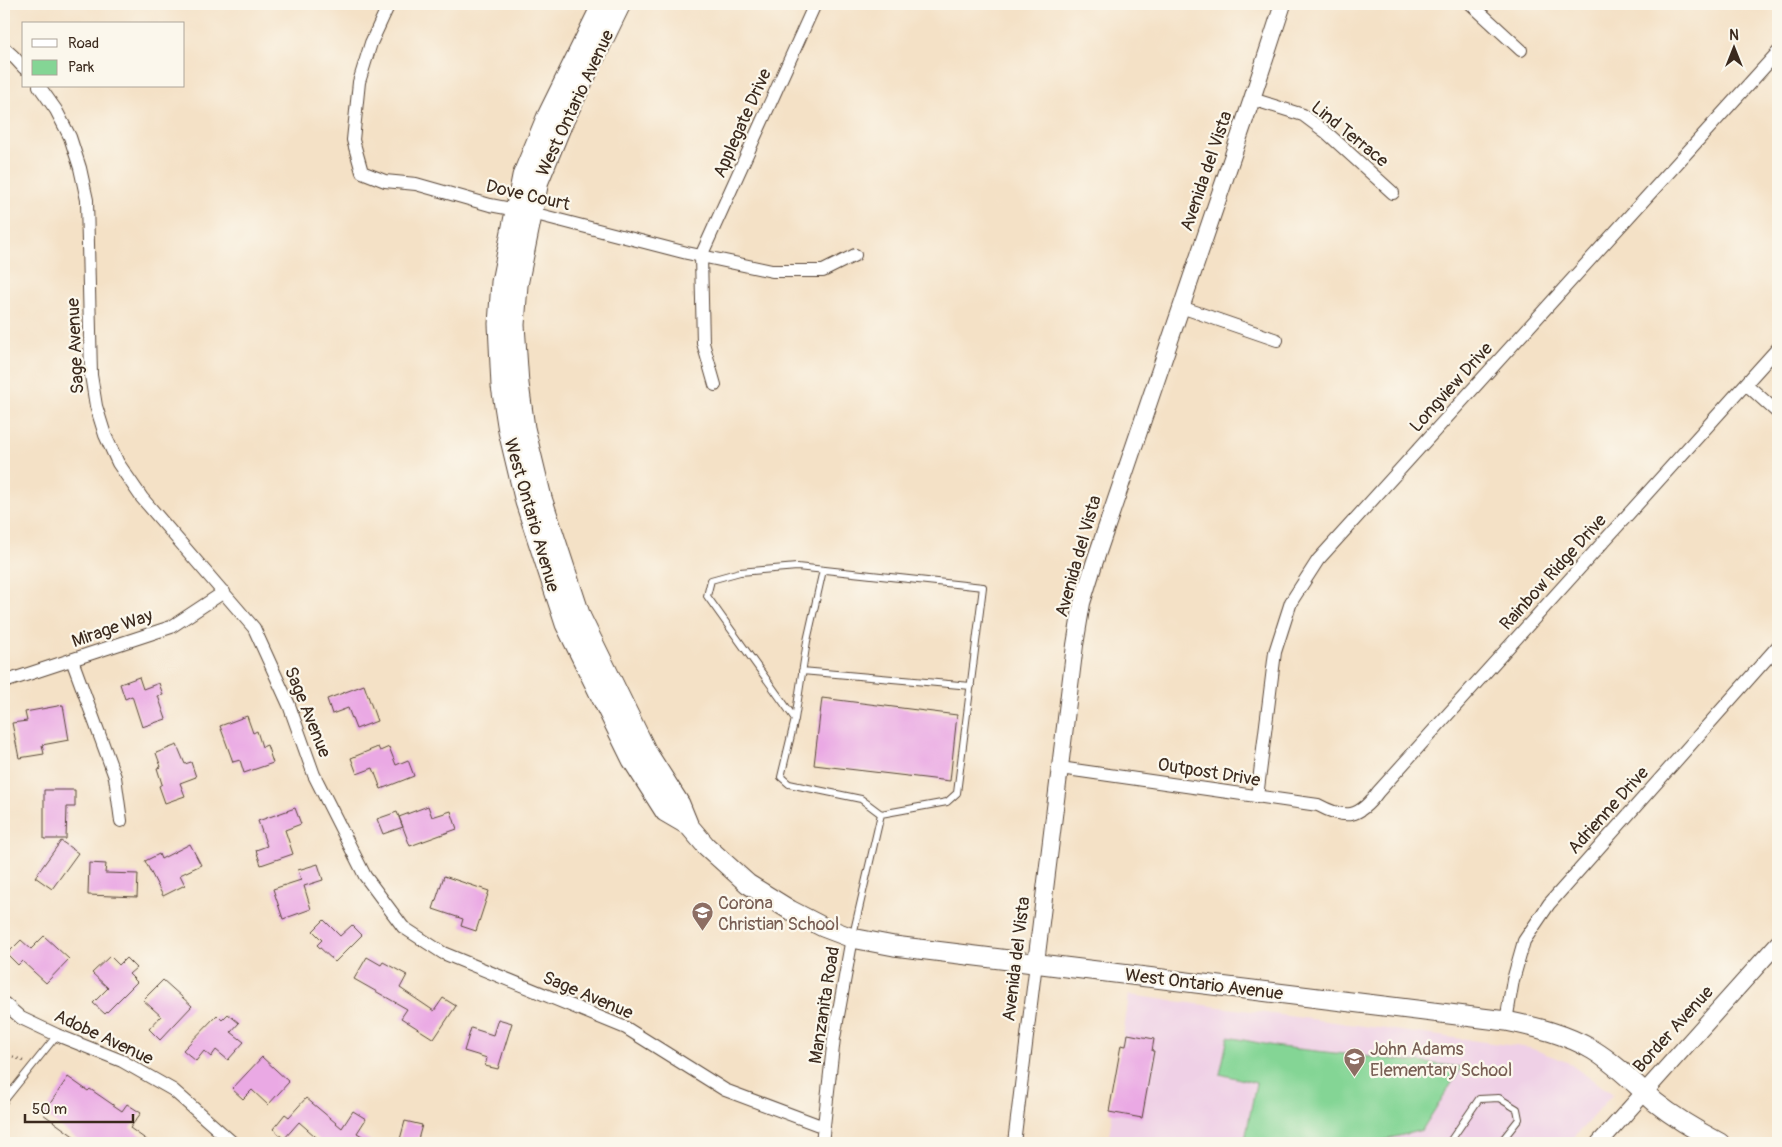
<svg xmlns="http://www.w3.org/2000/svg" width="1782" height="1147" viewBox="0 0 1782 1147" font-family="Pangolin,sans-serif">
	<style>
		.built { fill: #efd0e6 }
		.green { fill: #84d595; stroke: #60805a }
		.building { fill: #eaa9e4 }
		.lines { fill: none; stroke-linecap: round; stroke-linejoin: round }
		.service-casing { stroke: #574537; stroke-width: 8 }
		.minor-casing { stroke: #574537; stroke-width: 14 }
		.tertiary-casing { stroke: #574537; stroke-width: 18 }
		.secondary-casing { stroke: #574537; stroke-width: 21 }
		.path { stroke: #574537; stroke-width: 2.5; stroke-dasharray: 1 4; stroke-linecap: butt }
		.service { stroke: #fff; stroke-width: 6 }
		.minor { stroke: #fff; stroke-width: 12 }
		.tertiary { stroke: #fff; stroke-width: 16 }
		.secondary { stroke: #fff; stroke-width: 19 }
		.labels { text-anchor: middle; stroke-width: 4.5; stroke-linejoin: round; paint-order: stroke }
		.street-label { font-size: 18px; fill: #3b2a1e; stroke: #fbf7ec }
		.education-label { font-size: 18px; fill: #785e54; stroke: #fbf7ec; text-anchor: start }
	</style>
	<rect width="100%" height="100%" fill="#fbf7ec"/>
	<filter id="ink" filterUnits="userSpaceOnUse"><feTurbulence type="fractalNoise" baseFrequency=".02" numOctaves="2"/><feDisplacementMap in="SourceGraphic" scale="10" xChannelSelector="R" yChannelSelector="G"/><feConvolveMatrix kernelMatrix="1 2 1 2 8 2 1 2 1" color-interpolation-filters="sRGB"/></filter>
	<filter id="wash" filterUnits="userSpaceOnUse"><feTurbulence type="fractalNoise" baseFrequency=".0096" numOctaves="4" result="noise"/><feDisplacementMap in="SourceGraphic" scale="20" xChannelSelector="R" yChannelSelector="G"/><feGaussianBlur stdDeviation="1.12" result="paint"/><feColorMatrix in="noise" values="0 0 0 0 0 0 0 0 0 0 0 0 0 0 0 0 0 1.4 0 .05"/><feComposite in="paint" operator="in"/></filter>
	<g filter="url(#wash)">
		<rect width="100%" height="100%" fill="#f4e1c6"/>
		<path class="built" d="M 1129,995 L 1530,1048 L 1567,1062 L 1613,1094 L 1569,1143 L 1108,1143 Z"/>
		<path class="green" d="M 1228,1037 L 1280,1047 L 1462,1067 L 1422,1130 L 1372,1143 L 1251,1143 L 1245,1140 L 1256,1083 L 1220,1074 Z"/>
		<g id="blocks">
			<path class="building" d="M 139,677 L 143,689 L 159,683 L 163,695 L 158,696 L 166,719 L 142,727 L 132,696 L 125,699 L 120,684 Z
				M 364,685 L 377,721 L 356,729 L 348,708 L 332,714 L 327,699 Z
				M 822,698 L 957,715 L 950,781 L 814,765 Z
				M 63,705 L 69,740 L 42,745 L 44,754 L 19,758 L 12,723 L 27,721 L 25,712 Z
				M 247,716 L 253,733 L 257,731 L 262,747 L 267,745 L 273,763 L 244,773 L 240,760 L 233,762 L 220,726 Z
				M 177,745 L 185,764 L 191,762 L 196,777 L 180,783 L 185,796 L 165,803 L 159,786 L 162,784 L 157,768 L 161,767 L 156,753 Z
				M 378,747 L 380,751 L 389,747 L 396,765 L 408,760 L 414,776 L 381,789 L 373,768 L 357,774 L 351,758 Z
				M 44,790 L 75,790 L 75,807 L 67,807 L 66,839 L 44,839 Z
				M 428,806 L 432,817 L 451,811 L 457,829 L 410,846 L 399,817 Z
				M 295,808 L 301,824 L 285,830 L 293,854 L 261,865 L 256,850 L 267,846 L 258,821 Z
				M 397,812 L 403,827 L 383,834 L 377,819 Z
				M 61,841 L 78,853 L 52,889 L 35,877 Z
				M 190,844 L 201,865 L 180,875 L 185,885 L 163,896 L 145,861 L 159,854 L 161,859 Z
				M 89,863 L 106,864 L 105,873 L 138,874 L 137,897 L 88,895 Z
				M 318,864 L 323,880 L 304,886 L 311,909 L 283,919 L 273,889 L 301,880 L 298,870 Z
				M 444,876 L 489,891 L 476,931 L 461,926 L 463,919 L 433,909 Z
				M 324,920 L 340,936 L 352,925 L 362,935 L 335,962 L 317,945 L 322,940 L 313,931 Z
				M 44,936 L 69,959 L 46,983 L 22,961 L 18,965 L 7,954 L 21,940 L 31,949 Z
				M 110,956 L 119,965 L 126,958 L 136,968 L 129,974 L 137,982 L 105,1014 L 93,1003 L 108,988 L 92,973 Z
				M 367,957 L 381,965 L 383,962 L 407,975 L 400,988 L 434,1011 L 443,998 L 456,1006 L 434,1039 L 401,1018 L 407,1009 L 354,979 Z
				M 163,980 L 192,1006 L 160,1040 L 149,1029 L 161,1016 L 143,1000 Z
				M 228,1014 L 239,1023 L 231,1032 L 244,1042 L 228,1060 L 216,1050 L 211,1057 L 204,1051 L 196,1061 L 183,1050 L 217,1015 L 222,1020 Z
				M 498,1019 L 512,1023 L 498,1069 L 485,1066 L 487,1058 L 464,1051 L 471,1028 L 493,1035 Z
				M 1128,1034 L 1154,1039 L 1152,1051 L 1154,1051 L 1142,1118 L 1109,1112 L 1121,1045 L 1126,1046 Z
				M 262,1057 L 289,1082 L 268,1105 L 252,1090 L 243,1099 L 232,1089 Z
				M 68,1077 L 88,1091 L 90,1089 L 122,1111 L 127,1104 L 141,1113 L 130,1128 L 151,1143 L 83,1143 L 43,1114 Z
				M 306,1098 L 342,1128 L 353,1111 L 366,1119 L 357,1133 L 374,1143 L 323,1143 L 299,1122 L 284,1139 L 273,1129 L 285,1114 L 289,1117 Z
				M 405,1121 L 422,1125 L 417,1143 L 399,1143 Z"/>
		</g>
	</g>
	<g filter="url(#ink)">
		<use href="#blocks" fill-opacity="0" stroke="#574537" stroke-width="1"/>
		<g class="lines">
			<defs>
				<path id="service" d="M 797,567 L 983,587 L 957,793 L 947,802 L 881,814 L 861,799 L 789,784 L 781,777 L 795,719 L 707,596 L 711,580 L 740,572 Z
					M 802,671 L 971,686
					M 795,719 L 807,641 L 823,570
					M 853,935 L 881,814
					M 4,1101 L 57,1035
					M 1449,1143 L 1479,1099 L 1499,1098 L 1517,1109 L 1519,1119 L 1500,1143"/>
				<path id="minor" d="M 389,4 L 371,43 L 359,82 L 353,140 L 362,172 L 385,181 L 416,184 L 490,205 L 532,213 L 687,253 L 772,271 L 823,271 L 855,255
					M 1471,4 L 1521,50
					M 4,48 L 13,56 L 24,68
					M 39,86 L 56,110 L 70,137 L 80,168 L 87,200 L 91,375 L 96,406 L 105,435 L 118,463 L 142,498 L 254,628 L 289,705 L 314,775 L 365,876 L 403,927 L 443,953 L 626,1028 L 725,1090 L 824,1127
					M 1252,99 L 1303,115 L 1327,133 L 1393,193
					M 1181,307 L 1277,340
					M 1746,384 L 1778,413
					M 715,385 L 703,343 L 701,256 L 815,4
					M 72,660 L 115,777 L 121,821
					M 4,682 L 171,627 L 224,592
					M 1060,768 L 1318,805 C 1346,820 1359,818 1378,792 L 1778,348
					M 1257,797 L 1275,652 L 1291,602 L 1318,560 L 1778,52
					M 4,1003 L 21,1018 L 57,1035 L 122,1061 L 173,1090 L 233,1143
					M 1506,1021 L 1513,980 L 1524,941 L 1549,904 L 1778,646
					M 822,1143 L 834,1038 L 852,938
					M 1014,1143 L 1036,963"/>
				<path id="tertiary" d="M 1036,963 L 1075,645 L 1082,603 L 1094,564 L 1252,99 L 1283,4
					M 1599,1143 L 1778,943"/>
				<path id="secondary" d="M 602,4 L 546,118 L 522,176 L 501,282 L 498,324 L 501,386 L 508,431 L 525,502 L 565,624 L 632,760 L 665,812 L 689,826
					M 621,4 L 562,125 L 539,181 L 518,285 L 515,325 L 519,384 L 525,428 L 542,498 L 581,617 L 647,752 L 680,804 L 689,826 L 706,846 L 748,884 L 790,910 L 823,927 L 852,938 L 894,946 L 1506,1021 C 1536,1027 1566,1034 1593,1050 C 1616,1064 1635,1084 1655,1102 C 1675,1118 1697,1131 1720,1143"/>
			</defs>
			<use href="#service" class="service-casing"/>
			<use href="#minor" class="minor-casing"/>
			<use href="#tertiary" class="tertiary-casing"/>
			<use href="#secondary" class="secondary-casing"/>
			<path class="path" d="M 4,1052 L 23,1061"/>
			<use href="#service" class="service"/>
			<use href="#minor" class="minor"/>
			<use href="#tertiary" class="tertiary"/>
			<use href="#secondary" class="secondary"/>
		</g>
	</g>
	<defs>
		<symbol id="school-pin" viewBox="-11 -11 22 30"><path d="M0 17L-7.5 6A9.5 9.5 0 1 1 7.5 6Z" fill="#8d6e63" stroke="#fbf7ec"/><path d="M0-5L7-2L0 1L-7-2ZM-4 1L0 2.5L4 1V4Q0 6-4 4Z" fill="#fff"/></symbol>
	</defs>
	<g fill-rule="evenodd">
		<use href="#school-pin" x="690" y="900" width="25" height="34"/>
		<use href="#school-pin" x="1342" y="1046" width="25" height="34"/>
	</g>
	<g class="labels">
		<g class="street-label">
			<text transform="translate(575 103) rotate(-65)" y="6">West Ontario Avenue</text>
			<text transform="translate(742 123) rotate(-66)" y="6">Applegate Drive</text>
			<text transform="translate(1350 134) rotate(39)" y="6">Lind Terrace</text>
			<text transform="translate(1206 171) rotate(-71)" y="6">Avenida del Vista</text>
			<text transform="translate(528 195) rotate(13)" y="6">Dove Court</text>
			<text transform="translate(75 346) rotate(-93)" y="6">Sage Avenue</text>
			<text transform="translate(1451 387) rotate(-48)" y="6">Longview Drive</text>
			<text transform="translate(532 515) rotate(74)" y="6">West Ontario Avenue</text>
			<text transform="translate(1078 556) rotate(-74)" y="6">Avenida del Vista</text>
			<text transform="translate(1553 572) rotate(-48)" y="6">Rainbow Ridge Drive</text>
			<text transform="translate(112 628) rotate(-19)" y="6">Mirage Way</text>
			<text transform="translate(308 712) rotate(68)" y="6">Sage Avenue</text>
			<text transform="translate(1209 772) rotate(9)" y="6">Outpost Drive</text>
			<text transform="translate(1608 810) rotate(-48)" y="6">Adrienne Drive</text>
			<text transform="translate(1016 959) rotate(-83)" y="6">Avenida del Vista</text>
			<text transform="translate(1204 984) rotate(7)" y="6">West Ontario Avenue</text>
			<text transform="translate(588 995) rotate(23)" y="6">Sage Avenue</text>
			<text transform="translate(824 1005) rotate(-81)" y="6">Manzanita Road</text>
			<text transform="translate(1673 1029) rotate(-48)" y="6">Border Avenue</text>
			<text transform="translate(104 1037) rotate(25)" y="6">Adobe Avenue</text>
		</g>
		<g class="education-label">
			<text x="718" y="909">Corona<tspan x="718" dy="21">Christian School</tspan></text>
			<text x="1370" y="1055">John Adams<tspan x="1370" dy="21">Elementary School</tspan></text>
		</g>
	</g>
	<rect width="1782" height="1147" fill="none" stroke="#fbf7ec" stroke-width="20"/>
	<rect x="22" y="22" width="162" height="65" fill="#fbf7ec" stroke="#aea59a"/>
	<rect x="32" y="39" width="25" height="8" fill="#ffffff" stroke="#aea59a"/>
	<text x="68" y="48" font-size="15" fill="#3b2a1e">Road</text>
	<rect x="32" y="60" width="25" height="15" fill="#84d595" stroke="#aea59a"/>
	<text x="68" y="72" font-size="15" fill="#3b2a1e">Park</text>
	<g transform="translate(1734 48)" stroke="#fbf7ec" stroke-width="4" paint-order="stroke">
	<path d="M0-4L9 19L0 12L-9 19Z" fill="#3b2a1e"/>
	<text y="-8" font-size="14" font-weight="bold" text-anchor="middle" fill="#3b2a1e">N</text>
	</g>
	<path d="M25 1114v8h108v-8" fill="none" stroke="#3b2a1e" stroke-width="2.5"/>
	<text x="32" y="1114" font-size="15" fill="#3b2a1e" stroke="#fbf7ec" stroke-width="4" paint-order="stroke">50 m</text>
</svg>
